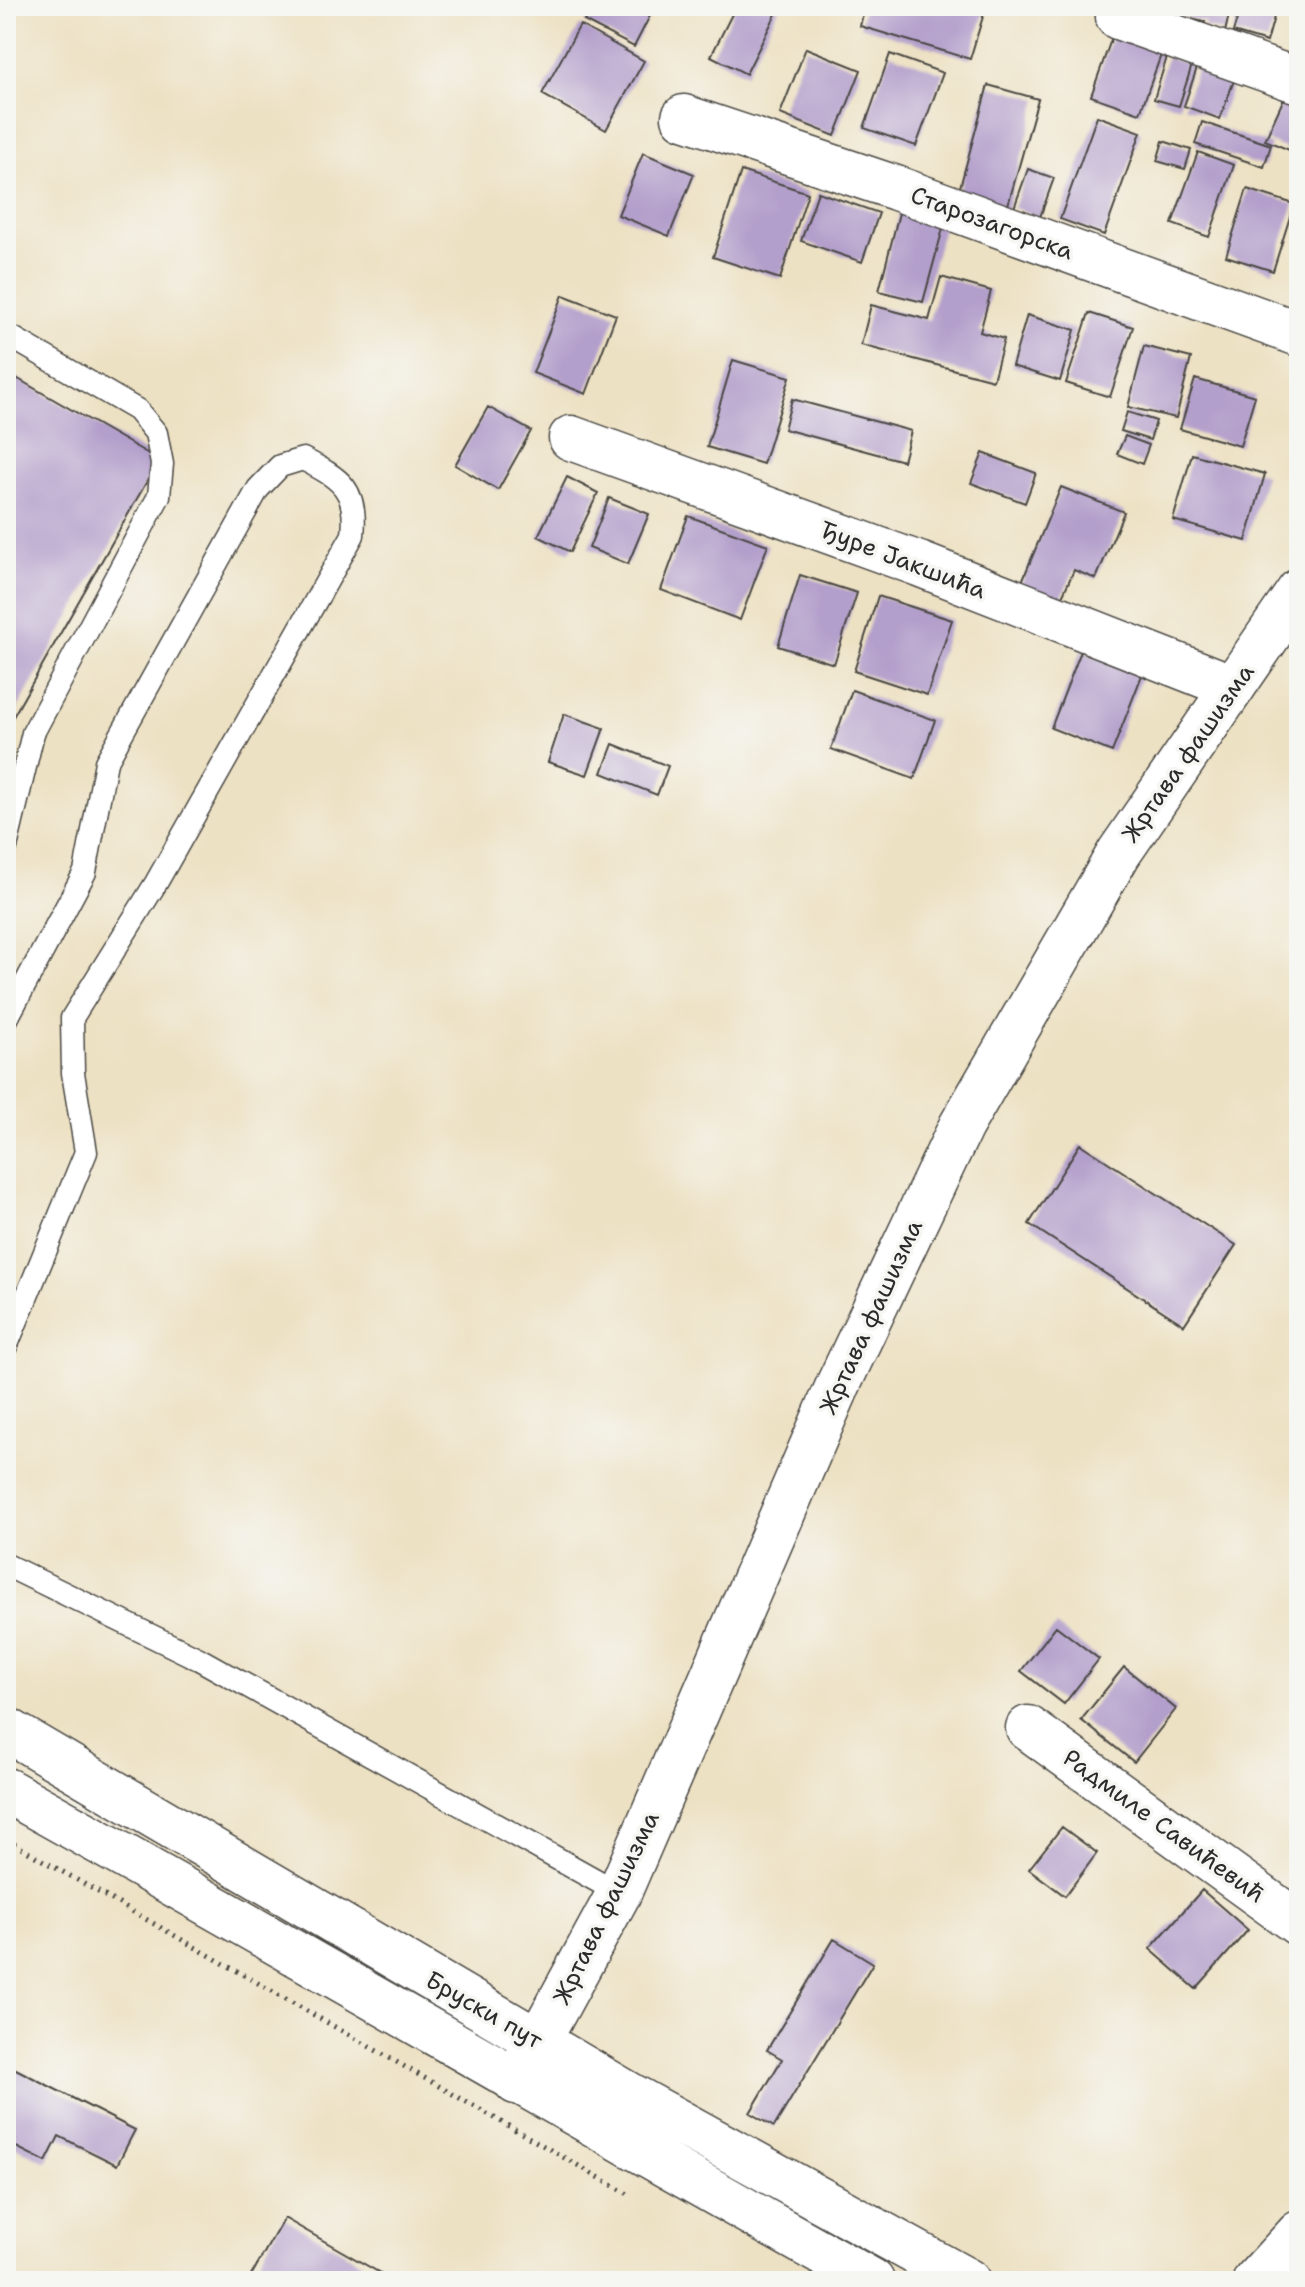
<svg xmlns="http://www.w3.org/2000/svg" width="1305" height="2287" viewBox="0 0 1305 2287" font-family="'Shantell Sans',sans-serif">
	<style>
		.building { fill: #b39fcb }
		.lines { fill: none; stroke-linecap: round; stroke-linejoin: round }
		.service-casing { stroke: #484642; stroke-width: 25 }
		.minor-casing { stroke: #484642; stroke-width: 47 }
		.tertiary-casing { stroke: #484642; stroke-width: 47 }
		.primary-casing { stroke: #484642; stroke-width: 47 }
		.path { stroke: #484642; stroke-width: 5; stroke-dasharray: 2 6; stroke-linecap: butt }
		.service { stroke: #fff; stroke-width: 22 }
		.minor { stroke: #fff; stroke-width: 44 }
		.tertiary { stroke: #fff; stroke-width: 44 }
		.primary { stroke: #fff; stroke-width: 44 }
		.labels { text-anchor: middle; stroke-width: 7; stroke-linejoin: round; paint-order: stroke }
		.street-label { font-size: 24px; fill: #2b2b2b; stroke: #f6f6f2 }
	</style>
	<rect width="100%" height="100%" fill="#f6f6f2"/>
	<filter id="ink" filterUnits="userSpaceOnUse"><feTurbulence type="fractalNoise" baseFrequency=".0125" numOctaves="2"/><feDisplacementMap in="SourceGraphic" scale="16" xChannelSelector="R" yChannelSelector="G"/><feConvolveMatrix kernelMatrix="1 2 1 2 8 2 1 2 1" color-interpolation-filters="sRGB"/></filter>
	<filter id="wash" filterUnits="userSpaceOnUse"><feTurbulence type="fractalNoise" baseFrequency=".006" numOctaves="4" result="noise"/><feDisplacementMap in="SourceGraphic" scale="32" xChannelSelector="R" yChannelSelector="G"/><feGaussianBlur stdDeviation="1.8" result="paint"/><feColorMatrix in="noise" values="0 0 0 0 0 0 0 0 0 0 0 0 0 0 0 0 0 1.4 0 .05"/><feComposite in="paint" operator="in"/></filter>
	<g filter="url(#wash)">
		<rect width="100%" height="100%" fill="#ede1c3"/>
		<g id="blocks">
			<path class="building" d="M 560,6 L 584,6 L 579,16 Z
				M 592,6 L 655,6 L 634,47 L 584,21 Z
				M 736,6 L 779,8 L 746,74 L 711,56 Z
				M 865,6 L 971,6 L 985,10 L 970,59 L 860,26 Z
				M 1179,6 L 1231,6 L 1225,32 L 1204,27 L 1205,22 L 1177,16 Z
				M 1241,6 L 1277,6 L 1267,42 L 1233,32 Z
				M 580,25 L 644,61 L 606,130 L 542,94 Z
				M 1113,34 L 1162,52 L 1140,113 L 1091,96 Z
				M 806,48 L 861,70 L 835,136 L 780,114 Z
				M 890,54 L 943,73 L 916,146 L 864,128 Z
				M 1201,56 L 1238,69 L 1220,119 L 1184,106 Z
				M 1167,57 L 1192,65 L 1179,106 L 1154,99 Z
				M 988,85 L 1038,99 L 1006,212 L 957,198 Z
				M 1290,85 L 1299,89 L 1299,154 L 1265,140 Z
				M 1097,116 L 1141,132 L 1104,235 L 1060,219 Z
				M 1202,122 L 1271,145 L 1264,167 L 1195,144 Z
				M 1163,141 L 1191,150 L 1185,169 L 1157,161 Z
				M 1198,152 L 1234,165 L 1209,237 L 1172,224 Z
				M 643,153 L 694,174 L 669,236 L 618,215 Z
				M 1028,169 L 1054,178 L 1040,217 L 1014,208 Z
				M 741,171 L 808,193 L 780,279 L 713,257 Z
				M 1247,189 L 1294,204 L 1273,271 L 1226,256 Z
				M 818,192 L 879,213 L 862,262 L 801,241 Z
				M 900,209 L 945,221 L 923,302 L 879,291 Z
				M 941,277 L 991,291 L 980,332 L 1004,339 L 993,380 L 861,345 L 871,305 L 929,320 Z
				M 563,295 L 616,315 L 586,394 L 533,373 Z
				M 1089,313 L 1133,327 L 1110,397 L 1066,383 Z
				M 1027,315 L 1075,330 L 1060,381 L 1012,366 Z
				M 1144,346 L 1191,358 L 1176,418 L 1128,407 Z
				M 733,360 L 790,377 L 763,464 L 707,447 Z
				M 6,372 L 159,460 L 6,729 Z
				M 1195,379 L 1255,396 L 1240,446 L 1180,429 Z
				M 792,399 L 911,431 L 903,461 L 784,429 Z
				M 488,407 L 531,431 L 498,490 L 455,465 Z
				M 1127,412 L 1156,421 L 1150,440 L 1121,431 Z
				M 1125,436 L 1149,445 L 1142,464 L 1117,454 Z
				M 983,453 L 1036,473 L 1025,503 L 971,483 Z
				M 1192,454 L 1265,474 L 1246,541 L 1173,520 Z
				M 567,477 L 598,493 L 570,552 L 538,536 Z
				M 1061,487 L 1124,512 L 1096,579 L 1074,570 L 1060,601 L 1021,584 Z
				M 609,498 L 649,514 L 628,564 L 589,548 Z
				M 688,516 L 768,545 L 740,620 L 661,590 Z
				M 800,575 L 857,593 L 834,664 L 778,646 Z
				M 878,596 L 952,620 L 927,695 L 854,671 Z
				M 1081,651 L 1142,675 L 1112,752 L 1051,728 Z
				M 852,690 L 935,720 L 914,779 L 831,749 Z
				M 564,714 L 604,728 L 587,775 L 548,762 Z
				M 613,744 L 668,766 L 657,795 L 602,773 Z
				M 1080,1144 L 1236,1245 L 1184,1325 L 1029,1224 Z
				M 1056,1626 L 1099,1659 L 1064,1704 L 1021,1671 Z
				M 1124,1667 L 1176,1709 L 1134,1762 L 1081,1720 Z
				M 1062,1827 L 1097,1853 L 1065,1896 L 1029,1869 Z
				M 1202,1890 L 1248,1930 L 1196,1989 L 1150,1949 Z
				M 834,1939 L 873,1963 L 774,2127 L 750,2113 L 782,2059 L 767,2050 Z
				M 6,2064 L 135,2130 L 117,2165 L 59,2136 L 46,2162 L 6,2142 Z
				M 284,2218 L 331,2245 L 394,2281 L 248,2281 Z"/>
		</g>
	</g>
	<g filter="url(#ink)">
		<use href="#blocks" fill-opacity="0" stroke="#484642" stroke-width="2"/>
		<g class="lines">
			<defs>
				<path id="service" d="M 6,334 L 137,410 L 156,433 L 162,464 L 159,496 L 33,733 L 6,847
					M 6,1020 L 85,872 L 106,762 L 258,489 L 280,466 L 303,459 C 341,479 358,489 353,535 L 156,883 L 72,1018 L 73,1073 L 86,1152 L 6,1347
					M 6,1565 L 199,1659 L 619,1893"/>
				<path id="minor" d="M 1118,17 L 1299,81
					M 684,117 L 896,188 L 1299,334
					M 571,438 L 919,564 L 1233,687
					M 1028,1728 L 1299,1924
					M 1255,2281 L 1299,2233"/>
				<path id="tertiary" d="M 516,2082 L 619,1893 L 839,1383 L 961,1126 L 1119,853 L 1299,591"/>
				<path id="primary" d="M 6,1729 L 630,2095 L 968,2281
					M 6,1790 C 296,1951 582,2120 872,2281"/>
			</defs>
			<use href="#service" class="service-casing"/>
			<use href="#minor" class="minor-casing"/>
			<use href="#tertiary" class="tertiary-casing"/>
			<use href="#primary" class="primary-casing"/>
			<path class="path" d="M 14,1844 L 628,2194"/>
			<use href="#service" class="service"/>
			<use href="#minor" class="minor"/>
			<use href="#tertiary" class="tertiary"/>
			<use href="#primary" class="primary"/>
		</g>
	</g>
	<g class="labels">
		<g class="street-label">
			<text transform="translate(992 223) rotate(20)" y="8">Старозагорска</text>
			<text transform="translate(903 560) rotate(21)" y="8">Ђуре Јакшића</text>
			<text transform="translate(1188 753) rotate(-55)" y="8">Жртава фашизма</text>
			<text transform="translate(871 1317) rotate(-65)" y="8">Жртава фашизма</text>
			<text transform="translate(1164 1826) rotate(36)" y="8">Радмиле Савићевић</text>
			<text transform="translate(606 1908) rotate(-64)" y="8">Жртава фашизма</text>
			<text transform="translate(484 2010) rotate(30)" y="8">Бруски пут</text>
		</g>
	</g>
	<rect width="1305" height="2287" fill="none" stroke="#f6f6f2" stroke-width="32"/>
</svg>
